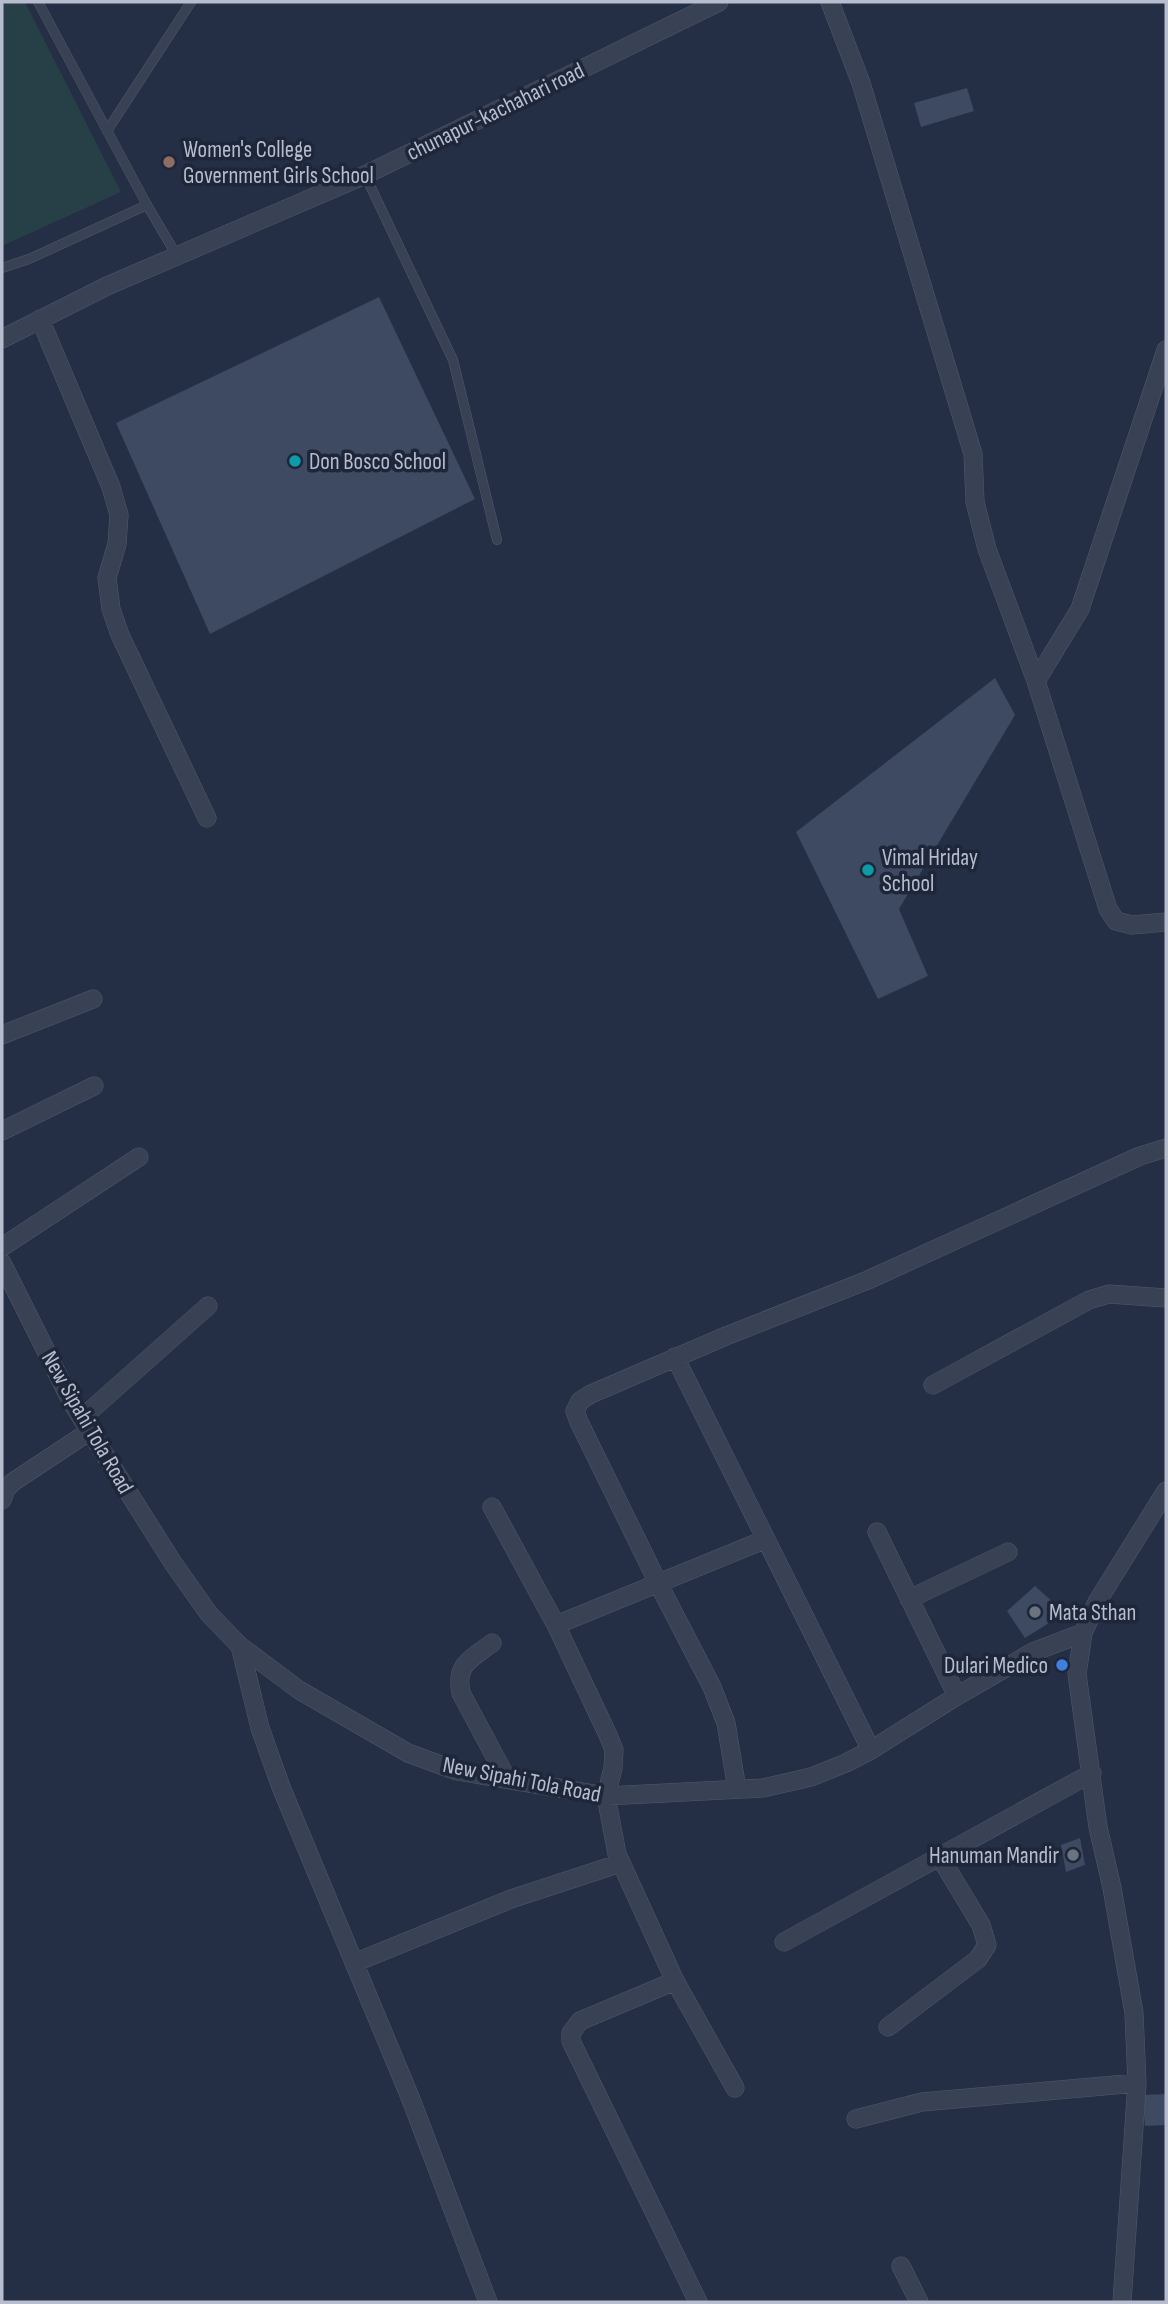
<svg xmlns="http://www.w3.org/2000/svg" width="1168" height="2304" viewBox="0 0 1168 2304" font-family="'Sofia Sans Condensed',sans-serif">
	<style>
		.green { fill: #273f46 }
		.building { fill: #3e4962 }
		.lines { fill: none; stroke-linecap: round; stroke-linejoin: round }
		.service-casing { stroke: #52596c; stroke-width: 10 }
		.minor-casing { stroke: #52596c; stroke-width: 19 }
		.service { stroke: #394154; stroke-width: 9 }
		.minor { stroke: #394154; stroke-width: 18 }
		.education-dot { fill: #8d6e63; stroke: #1e263a; stroke-width: 2.5 }
		.culture-dot { fill: #0f9aa8; stroke: #1e263a; stroke-width: 2.5 }
		.worship-dot { fill: #6b7280; stroke: #1e263a; stroke-width: 2.5 }
		.shop-dot { fill: #3f7fe0; stroke: #1e263a; stroke-width: 2.5 }
		.labels { text-anchor: middle; stroke-width: 7; stroke-linejoin: round; paint-order: stroke }
		.street-label { font-size: 23px; fill: #b7bdce; stroke: #1e263a }
		.poi-label { font-size: 23px; fill: #b7bdce; stroke: #1e263a; text-anchor: start }
	</style>
	<rect width="100%" height="100%" fill="#242e45"/>
	<path class="green" d="M 2,2 L 25,2 L 121,192 L 2,246 Z"/>
	<path class="building" d="M 967,88 L 974,111 L 921,127 L 914,103 Z
		M 379,297 L 475,499 L 210,634 L 116,423 Z
		M 995,678 L 1015,715 L 899,909 L 928,976 L 878,999 L 796,832 Z
		M 1035,1586 L 1065,1613 L 1025,1638 L 1007,1611 Z
		M 1080,1838 L 1085,1865 L 1066,1872 L 1061,1845 Z
		M 1166,2094 L 1166,2125 L 1145,2126 L 1142,2095 Z"/>
	<g class="lines">
		<defs>
			<path id="service" d="M 38,2 L 147,205 L 177,256
				M 107,131 L 191,2
				M 365,175 L 453,360 L 497,540
				M 2,268 L 29,259 L 147,205"/>
			<path id="minor" d="M 830,2 L 861,83 L 973,454 L 975,502 L 987,549 L 1036,681 L 1108,909 L 1116,921 L 1132,925 L 1166,922
				M 40,319 L 111,487 L 119,515 L 117,544 L 107,578 L 111,609 L 120,635 L 207,818
				M 2,339 L 107,286 L 365,175 L 719,2
				M 1036,681 L 1080,609 L 1166,350
				M 2,1035 L 93,999
				M 2,1131 L 94,1086
				M 2,1247 L 139,1157
				M 2,1263 L 72,1403 L 173,1563 L 209,1614 L 240,1646 L 299,1690 L 408,1753 L 457,1771 L 606,1796 L 763,1788 L 811,1777 L 846,1763 L 871,1750 L 957,1696 L 1033,1652 L 1083,1633
				M 675,1357 L 871,1750
				M 933,1385 L 1089,1300 L 1109,1294 L 1166,1298
				M 82,1418 L 208,1306
				M 2,1500 L 6,1489 L 13,1482 L 90,1431
				M 492,1507 L 556,1625 L 608,1735 L 614,1750 L 613,1768 L 606,1796 L 617,1854 L 675,1981 L 735,2088
				M 877,1532 L 957,1696
				M 909,1599 L 1008,1552
				M 556,1625 L 764,1540
				M 492,1643 C 471,1659 455,1664 461,1693 L 507,1779
				M 240,1646 L 260,1728 L 281,1787 L 410,2097 L 488,2302
				M 737,1789 L 726,1723 L 712,1687 L 658,1583 L 579,1422 L 575,1411 L 580,1401 L 591,1394 L 726,1336 L 868,1280 L 1140,1156 L 1166,1148
				M 784,1942 L 1092,1773
				M 354,1963 L 511,1899 L 621,1863
				M 675,1981 L 580,2021 L 571,2033 L 571,2041 L 698,2302
				M 888,2027 L 978,1959 L 987,1945 L 981,1925 L 940,1857
				M 856,2119 L 922,2102 L 1137,2083
				M 901,2266 L 919,2302
				M 1122,2302 L 1137,2083 L 1134,2013 L 1112,1888 L 1098,1827 L 1077,1674 L 1083,1633 L 1097,1602 L 1166,1491"/>
		</defs>
		<use href="#service" class="service-casing"/>
		<use href="#minor" class="minor-casing"/>
		<use href="#service" class="service"/>
		<use href="#minor" class="minor"/>
	</g>
	<circle class="education-dot" cx="169" cy="162" r="7"/>
	<g class="culture-dot">
		<circle cx="295" cy="461" r="7"/>
		<circle cx="868" cy="870" r="7"/>
	</g>
	<g class="worship-dot">
		<circle cx="1035" cy="1612" r="7"/>
		<circle cx="1073" cy="1855" r="7"/>
	</g>
	<circle class="shop-dot" cx="1062" cy="1665" r="7"/>
	<g class="labels">
		<g class="street-label">
			<text transform="translate(495 111) rotate(-26)" y="8">chunapur-kachahari road</text>
			<text transform="translate(88 1422) rotate(60)" y="8">New Sipahi Tola Road</text>
			<text transform="translate(522 1779) rotate(11)" y="8">New Sipahi Tola Road</text>
		</g>
		<g class="poi-label">
			<text x="183" y="157">Women's College<tspan x="183" dy="26">Government Girls School</tspan></text>
			<text x="309" y="469">Don Bosco School</text>
			<text x="882" y="865">Vimal Hriday<tspan x="882" dy="26">School</tspan></text>
			<text x="1049" y="1620">Mata Sthan</text>
			<text x="1048" y="1673" text-anchor="end">Dulari Medico</text>
			<text x="1059" y="1863" text-anchor="end">Hanuman Mandir</text>
		</g>
	</g>
	<rect width="1168" height="2304" fill="none" stroke="#b7bdce" stroke-width="7"/>
</svg>
